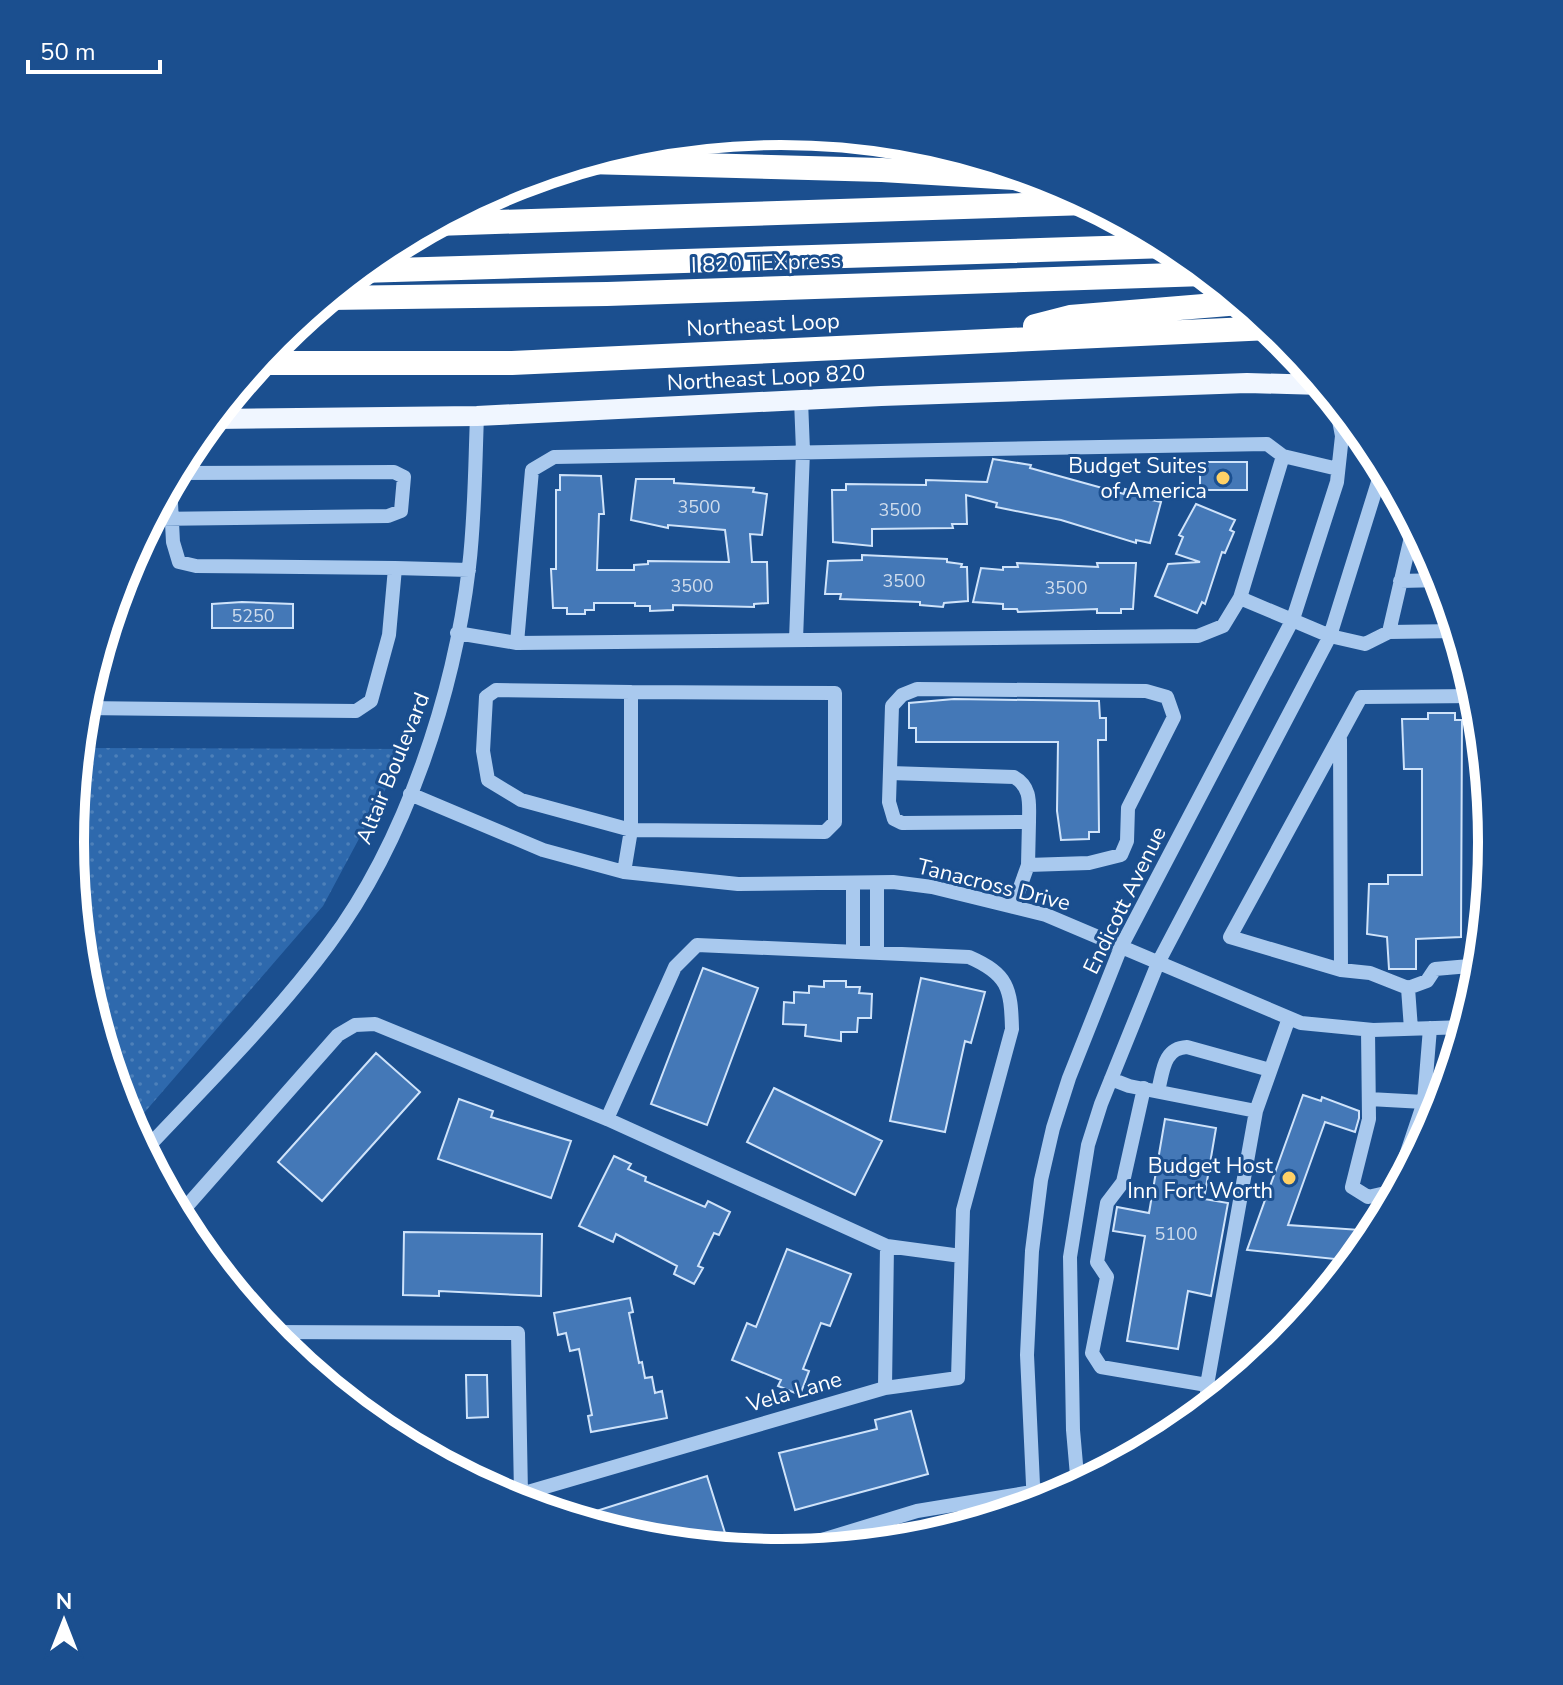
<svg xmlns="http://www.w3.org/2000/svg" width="1563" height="1685" viewBox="0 0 1563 1685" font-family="'Nunito Sans',sans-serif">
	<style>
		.grass { fill: url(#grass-dots) }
		.building { fill: #4478b7; stroke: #cfe3fa; stroke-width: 2 }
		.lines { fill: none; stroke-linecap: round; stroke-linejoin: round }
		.minor { stroke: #a9c9ee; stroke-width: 14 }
		.major { stroke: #f0f6ff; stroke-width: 20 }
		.highway { stroke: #fff; stroke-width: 24 }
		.poi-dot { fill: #ffd166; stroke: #1b4f8f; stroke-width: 3 }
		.labels { text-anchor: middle; stroke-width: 6; stroke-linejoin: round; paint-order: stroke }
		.number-label { font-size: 18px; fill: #d0dded }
		.street-label { font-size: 22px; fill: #fff; stroke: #1b4f8f }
		.poi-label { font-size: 22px; fill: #fff; stroke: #1b4f8f; text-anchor: end }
		.rim { fill: none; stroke: #fff; stroke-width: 10 }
	</style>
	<defs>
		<pattern id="grass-dots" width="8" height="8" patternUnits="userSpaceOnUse" patternTransform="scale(2)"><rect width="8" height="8" fill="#2e69ad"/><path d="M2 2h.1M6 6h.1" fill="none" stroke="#4d80b9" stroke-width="1.8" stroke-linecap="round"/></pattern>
	</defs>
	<rect width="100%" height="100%" fill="#1b4f8f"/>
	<path class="grass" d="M 79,748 L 407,749 L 323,906 L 131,1128 L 84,981 L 70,842 Z
		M 1006,1510 L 1010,1513 L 904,1542 L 832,1549 L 935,1522 Z"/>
	<path class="building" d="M 993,459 L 1031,465 L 1030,468 L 1124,494 L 1125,489 L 1148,495 L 1147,499 L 1161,502 L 1150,543 L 1136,540 L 1136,543 L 1061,520 L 996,507 L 997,503 L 966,495 L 967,524 L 952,524 L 953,528 L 872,529 L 872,546 L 833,542 L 832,490 L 846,490 L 846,484 L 926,485 L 926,480 L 987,482 Z
		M 1200,462 L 1247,462 L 1247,490 L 1200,490 Z
		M 560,475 L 601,476 L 604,514 L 599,514 L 597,570 L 634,570 L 634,565 L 648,564 L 648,561 L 729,562 L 725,530 L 668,525 L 668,528 L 631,520 L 636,479 L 674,479 L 674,483 L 754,488 L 753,492 L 767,494 L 762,535 L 750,534 L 752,562 L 767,562 L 768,603 L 754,604 L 754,607 L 673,605 L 673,610 L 650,611 L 650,606 L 635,606 L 635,603 L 594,603 L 594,610 L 585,610 L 585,614 L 567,614 L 567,608 L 553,608 L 551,569 L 556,569 L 556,490 L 560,490 Z
		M 1196,504 L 1235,520 L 1230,530 L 1234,532 L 1225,553 L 1222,552 L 1205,604 L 1202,602 L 1197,613 L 1155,596 L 1168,564 L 1200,562 L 1176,554 L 1183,537 L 1179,535 Z
		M 862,555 L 947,559 L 947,562 L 962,564 L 961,567 L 967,567 L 968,601 L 944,603 L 943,607 L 920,605 L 920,602 L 840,599 L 841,594 L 825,594 L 828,561 L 862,560 Z
		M 1017,563 L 1098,567 L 1097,563 L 1136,563 L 1133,609 L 1121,609 L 1121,613 L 1097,613 L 1097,609 L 1018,612 L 1017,609 L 1003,609 L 1003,604 L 973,602 L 981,568 L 1003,570 L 1003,567 L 1018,567 Z
		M 242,602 L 293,604 L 293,628 L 212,628 L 212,604 Z
		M 954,699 L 1099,701 L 1100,718 L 1106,718 L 1106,740 L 1098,740 L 1099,832 L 1089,832 L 1089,839 L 1061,840 L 1057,811 L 1058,742 L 916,742 L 916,728 L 909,728 L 909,703 Z
		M 1428,713 L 1455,713 L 1455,720 L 1462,720 L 1461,937 L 1416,939 L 1416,969 L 1389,969 L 1387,937 L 1367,934 L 1369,884 L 1388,884 L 1388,875 L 1422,875 L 1422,769 L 1404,769 L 1402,719 L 1428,719 Z
		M 703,968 L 758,988 L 707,1125 L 651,1104 Z
		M 921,978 L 985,992 L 971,1043 L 965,1041 L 945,1132 L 890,1121 Z
		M 824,981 L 846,981 L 846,987 L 860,987 L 859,993 L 872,994 L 871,1018 L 858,1018 L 857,1032 L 841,1032 L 841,1041 L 805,1036 L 806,1025 L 783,1024 L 784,1002 L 794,1003 L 794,992 L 809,993 L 809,986 L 824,987 Z
		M 376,1053 L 420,1092 L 322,1201 L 278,1162 Z
		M 774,1088 L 882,1141 L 855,1195 L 747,1142 Z
		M 1303,1095 L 1321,1101 L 1322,1097 L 1359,1111 L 1359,1118 L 1355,1132 L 1325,1122 L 1288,1225 L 1376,1231 L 1354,1261 L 1247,1250 Z
		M 459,1099 L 493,1111 L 491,1117 L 571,1141 L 551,1198 L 438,1159 Z
		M 1165,1119 L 1216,1128 L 1204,1199 L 1228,1203 L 1211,1296 L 1188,1291 L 1178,1349 L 1127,1341 L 1145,1236 L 1113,1231 L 1117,1207 L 1149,1213 Z
		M 614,1156 L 631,1164 L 628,1169 L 646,1177 L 645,1181 L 705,1207 L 708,1201 L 730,1212 L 719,1235 L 714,1233 L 698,1266 L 703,1268 L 694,1284 L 674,1274 L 677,1266 L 616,1234 L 613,1242 L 579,1226 Z
		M 404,1232 L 542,1234 L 541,1296 L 439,1291 L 439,1296 L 403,1295 Z
		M 787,1249 L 851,1274 L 830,1326 L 821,1323 L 803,1369 L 809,1371 L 800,1395 L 778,1386 L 781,1380 L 732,1360 L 747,1323 L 756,1327 Z
		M 630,1298 L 633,1312 L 629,1313 L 639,1363 L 642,1362 L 645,1378 L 652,1377 L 655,1393 L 662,1391 L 667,1418 L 591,1432 L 588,1416 L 592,1415 L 579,1349 L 570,1351 L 566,1333 L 558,1335 L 554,1313 Z
		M 466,1375 L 487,1375 L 488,1417 L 467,1418 Z
		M 911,1411 L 928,1474 L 795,1510 L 779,1453 L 877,1429 L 875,1420 Z
		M 707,1476 L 725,1533 L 688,1545 L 642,1540 L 571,1519 Z"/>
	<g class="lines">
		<path class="minor" d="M 170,484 L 173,542 L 179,562 L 196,566 L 395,568
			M 152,519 L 388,516 L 401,511 L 404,477 L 394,472 L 176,473
			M 1400,581 L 1442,580
			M 1240,598 L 1283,456
			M 1389,632 L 1457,631
			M 457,633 L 517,643 L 532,470 L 554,457 L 1267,444 L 1283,456 L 1338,469
			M 796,640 L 803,451 L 801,400
			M 517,643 L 1198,636 L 1223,626 L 1240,598 L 1330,636 L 1365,644 L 1389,632 L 1414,524
			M 1477,696 L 1361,697 L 1230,937 L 1341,970 L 1370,973 L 1408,988 L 1427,981 L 1435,969 L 1481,965
			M 83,708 L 356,711 L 371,701 L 389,635 L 395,568 L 469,570
			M 1340,739 L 1341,970
			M 890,773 L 1014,777 C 1032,787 1029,804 1029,822
			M 410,794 L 543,850 L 624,872 L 738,884 L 893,882 L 932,887 L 1046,915 L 1301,1023 L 1373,1030 L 1466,1027
			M 624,872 L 631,830 L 631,692 L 835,693 L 835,822 L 825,832 L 631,830 L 521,800 L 488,780 L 483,751 L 486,697 L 496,690 L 631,692
			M 877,883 L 877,952
			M 1013,907 L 1028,865 L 1029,822 L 902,823 L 894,819 L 889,802 L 892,706 L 902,695 L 917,689 L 1146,691 L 1167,697 L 1174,717 L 1128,808 L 1127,841 L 1121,855 L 1089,863 L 1028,865
			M 853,951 L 853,883
			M 1408,988 L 1411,1029
			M 1368,1030 L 1369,1119 L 1352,1187 L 1368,1197 L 1394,1191 L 1424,1102 L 1430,1028
			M 1111,1079 L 1129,1086 L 1256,1111
			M 1144,1088 L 1123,1182 L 1107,1203 L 1097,1262 L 1107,1277 L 1092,1353 L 1101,1367 L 1207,1385 L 1256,1111 L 1289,1018
			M 1158,1091 C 1163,1072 1163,1048 1187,1047 L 1270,1070
			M 1369,1099 L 1424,1102
			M 144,1151 C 207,1084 274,1018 329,944 C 406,841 454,694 469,567 C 475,517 475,466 477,416
			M 178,1216 L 338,1035 L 355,1025 L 375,1024 L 607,1119 L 887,1246 L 961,1256
			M 268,1332 L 518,1333 L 521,1494 L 885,1388 L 958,1378 L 963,1210 L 1012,1029 C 1011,988 1008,974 969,957 L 697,945 L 675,967 L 607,1119
			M 1207,1385 L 1207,1409
			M 885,1388 L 887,1246
			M 1078,1487 L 1073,1430 L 1070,1257 L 1088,1145 L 1101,1104 L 1158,963 L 1330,636 L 1383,466
			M 1034,1506 L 1027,1355 L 1032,1251 L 1041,1180 L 1053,1128 L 1069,1078 L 1121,947 L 1293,619 L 1337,482 L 1342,436 L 1337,410 L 1325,388
			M 776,1554 L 917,1511 L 1086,1483"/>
		<path class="major" d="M 747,134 L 816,134
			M 213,419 L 477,416 L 881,396 L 1247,383 L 1322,385"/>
		<path class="highway" d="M 587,162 L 882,170 L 1032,179
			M 436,224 L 1088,203
			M 361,271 L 1168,246
			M 329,298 L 607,294 L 1205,274
			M 1035,326 L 1070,317 L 1240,303
			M 259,363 L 512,363 L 1270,328"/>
	</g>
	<g class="poi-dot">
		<circle cx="1223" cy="478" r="8"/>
		<circle cx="1289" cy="1178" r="8"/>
	</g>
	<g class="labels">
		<g class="number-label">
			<text x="699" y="513">3500</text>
			<text x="900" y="516">3500</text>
			<text x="904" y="587">3500</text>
			<text x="692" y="592">3500</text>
			<text x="1066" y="594">3500</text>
			<text x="253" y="622">5250</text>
			<text x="1176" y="1240">5100</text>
		</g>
		<g class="street-label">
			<text transform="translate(766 262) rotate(-2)" y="8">I 820 TEXpress</text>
			<text transform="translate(763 324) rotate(-3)" y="8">Northeast Loop</text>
			<text transform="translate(766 377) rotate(-3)" y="8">Northeast Loop 820</text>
			<text transform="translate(392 768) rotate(-68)" y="8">Altair Boulevard</text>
			<text transform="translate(994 884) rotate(14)" y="8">Tanacross Drive</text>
			<text transform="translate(1124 900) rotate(-64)" y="8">Endicott Avenue</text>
			<text transform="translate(794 1391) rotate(-16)" y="8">Vela Lane</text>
		</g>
		<g class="poi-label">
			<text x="1207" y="473">Budget Suites<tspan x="1207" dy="25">of America</tspan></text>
			<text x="1273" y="1173">Budget Host<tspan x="1273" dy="25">Inn Fort Worth</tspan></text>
		</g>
	</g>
	<path d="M0 0H1563V1685H0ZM84 842a697 697 0 1 1 1394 0a697 697 0 1 1-1394 0Z" fill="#1b4f8f" fill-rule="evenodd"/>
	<path class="rim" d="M84 842a697 697 0 1 1 1394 0a697 697 0 1 1-1394 0Z"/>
	<g transform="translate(64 1621)" stroke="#1b4f8f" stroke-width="6" paint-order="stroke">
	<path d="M0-6L14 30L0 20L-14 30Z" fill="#ffffff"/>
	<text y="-12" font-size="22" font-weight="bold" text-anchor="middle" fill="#ffffff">N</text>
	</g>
	<path d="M28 60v12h132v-12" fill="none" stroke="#ffffff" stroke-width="4"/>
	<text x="40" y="60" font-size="24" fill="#ffffff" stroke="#1b4f8f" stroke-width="6" paint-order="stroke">50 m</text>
</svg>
